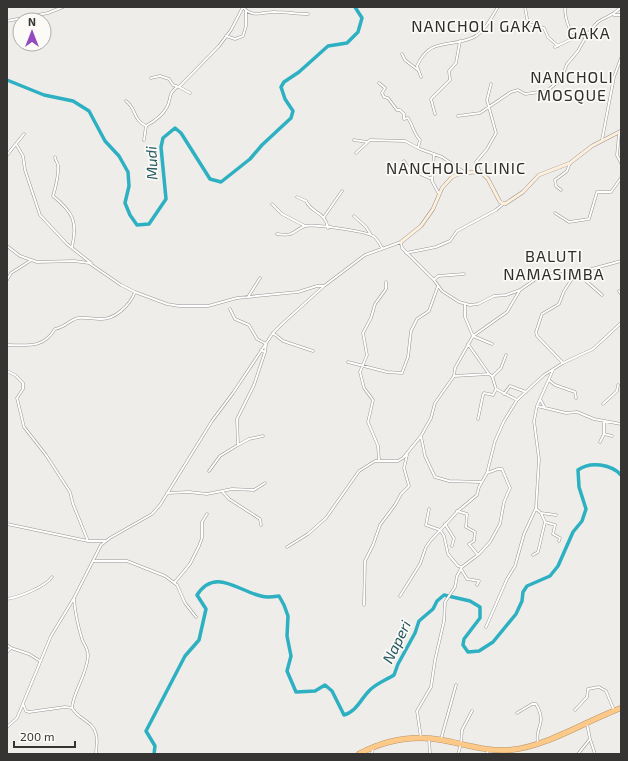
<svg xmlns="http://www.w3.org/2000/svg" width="628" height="761" viewBox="0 0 628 761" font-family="'Exo 2',sans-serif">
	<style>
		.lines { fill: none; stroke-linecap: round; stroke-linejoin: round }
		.river { stroke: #2db0c1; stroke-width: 3.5 }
		.street-casing { stroke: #989693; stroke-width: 3 }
		.secondary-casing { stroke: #989693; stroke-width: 4 }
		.highway-casing { stroke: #b7956b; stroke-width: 6 }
		.street { stroke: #fff; stroke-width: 2 }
		.secondary { stroke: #feefdc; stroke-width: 3 }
		.highway { stroke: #fdc989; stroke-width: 5 }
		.labels { text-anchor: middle; stroke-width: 3.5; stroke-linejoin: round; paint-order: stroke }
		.water-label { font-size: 15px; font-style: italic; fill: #245860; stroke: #fcfaf7 }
		.quarter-label { font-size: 16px; letter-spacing: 1px; fill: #2f2e2b; stroke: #fcfaf7 }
	</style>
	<rect width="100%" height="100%" fill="#eeedea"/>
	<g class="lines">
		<path class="river" d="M 7,80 L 44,95 L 73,101 L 89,111 L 105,141 L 119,156 L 128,172 L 129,186 L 125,203 L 130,215 L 137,225 L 149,224 L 166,199 L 161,147 L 163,138 L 175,128 L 181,133 L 210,179 L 221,182 L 250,159 L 262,145 L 291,118 L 293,111 L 285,99 L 281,87 L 284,82 L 299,72 L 328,46 L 347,43 L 358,32 L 362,18 L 355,7
			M 154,754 L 155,746 L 146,731 L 185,656 L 199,640 L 206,609 L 197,595 C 215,567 238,591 261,596 C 267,598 272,597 279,596 L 284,605 L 288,616 L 287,636 L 291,656 L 287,671 L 296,692 L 315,691 L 325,685 L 332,691 L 344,715 C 356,712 361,699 369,691 C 375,684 386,680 394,675 L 398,664 L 415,633 L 419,621 L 433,609 L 437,601 L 444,595 L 470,601 L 480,607 L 480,618 L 464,639 L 463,645 L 468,652 L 479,651 L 493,642 L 516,614 L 522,601 L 523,592 L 527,586 L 550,576 L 558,566 L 573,532 L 582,521 L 586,509 L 579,487 L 578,470 C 590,461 611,464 621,475"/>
		<defs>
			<path id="street" d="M 243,7 C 252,19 265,11 276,12 C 287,12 296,14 308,14
				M 525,7 L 528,24 L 544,28 L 548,37 L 558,46
				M 565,7 C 565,16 569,42 585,36 C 590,33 593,26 598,22 C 608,15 612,17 621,7
				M 614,15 L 621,15
				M 7,21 L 48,13 L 63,7
				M 226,36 L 235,39 L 243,36 L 246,26 L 246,10
				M 555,47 L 578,36
				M 402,54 L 405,60 L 418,70
				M 421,77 L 417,66 C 430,37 448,48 472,38 C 484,33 491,18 498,7
				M 151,78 L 160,76 L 169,79 L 173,85 L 179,87 L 219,46 L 231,30 L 243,7
				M 379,83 L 385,88 L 382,93 L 384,97 L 388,98 L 397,110 L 400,110 L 404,114 L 404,119 L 408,118 C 413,126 414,134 420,140 L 418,148
				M 179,87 L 190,93
				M 126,101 C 137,109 132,119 146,126
				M 435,114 L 431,99 L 450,80 L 449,71 L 456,63 L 460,41
				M 458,116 L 480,113 L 511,92 L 518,90 L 525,94 L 547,91 L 561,79 L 567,64 L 578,51 L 588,33
				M 619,134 L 617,155 L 621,163
				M 144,140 L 146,126 C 153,122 163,115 167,107 C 172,98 167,95 177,87
				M 354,140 L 367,142
				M 602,140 L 614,77 L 621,58
				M 16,144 L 23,156 L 25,170 L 40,215 L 67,244 L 91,263
				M 356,153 L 370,140 L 405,141 L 420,149 L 442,157 L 464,172
				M 434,154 L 432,181 L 439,194
				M 7,155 L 24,134
				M 55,157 C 55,161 58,162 58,166 C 59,173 55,190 53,196 C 73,212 78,222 72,247
				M 404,161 L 409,169 L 432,179
				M 480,172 L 476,162 L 487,149 L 496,133 L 487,100 L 491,84
				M 561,190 L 556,186 L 555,180 L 567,171 L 570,163
				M 297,197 L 306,201 C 312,214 325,211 328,228
				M 272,204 L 282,214 L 305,226
				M 555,213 L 569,222 L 589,219 L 597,192 L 611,192 L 621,178
				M 354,216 L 366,227 L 371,235
				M 324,217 L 342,191
				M 277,234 C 295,237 292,231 305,226 C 314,224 365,231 373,236 C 377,238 379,243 382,248
				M 7,246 L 20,256 L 37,262 L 74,261 L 89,263 L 121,285 L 135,292 L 167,304 L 179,306 L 208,306 L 237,298 L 298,292 L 317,286 L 324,286
				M 406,253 L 436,247 L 450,241 L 457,231 L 496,210 L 503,204
				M 577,273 L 602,295
				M 7,280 L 11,273 L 30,261
				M 434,280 L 438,276 L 464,274
				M 619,291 L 621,294
				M 248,297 L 260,278
				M 465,304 L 465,317 L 473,336 L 492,344
				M 230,309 L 235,319 L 249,325 L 257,339 L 266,344 L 265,352
				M 273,333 L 283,341 L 313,351
				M 468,344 L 489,374
				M 7,345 C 27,345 43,349 55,329 C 66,327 69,320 78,318 C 85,317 92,319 100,319 C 115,320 130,305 135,292
				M 348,362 L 387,372 L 402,373 L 408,357 L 411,331 L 417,319 L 429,311 L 438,286
				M 563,363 L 537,336 L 536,332 L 542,314 L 559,304 L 564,291 L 576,273
				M 7,371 L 15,375 L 23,383 L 23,389 L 17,398 L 24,427 L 46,455 L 70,492 L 73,504 L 88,541
				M 454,376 L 455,368 L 473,336 L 507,312 L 520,290
				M 492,377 L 501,368 L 506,355
				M 550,381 L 555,385 L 575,392 L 576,398
				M 504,394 L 510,386 L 526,392
				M 540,399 L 545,408
				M 603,404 L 617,391 L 618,385
				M 537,406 L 566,413 L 577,412 L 594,419 L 621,424
				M 478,419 L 483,395 L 484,393 L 493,395 L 496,389
				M 604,434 L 612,436
				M 421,436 L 425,456 L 435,477 L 449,481 L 481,482
				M 600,442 L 604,434 L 604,421
				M 238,445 L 249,439 L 263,436
				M 379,460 L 378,446 L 368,422 L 373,400 L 364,388 L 360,372 L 367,355 L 363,333 L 371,318 L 375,304 L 386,289 L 386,282
				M 209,471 L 220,456 L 238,445 L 237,419 L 254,385 L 265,352 L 261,350
				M 222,491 L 229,499 L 260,519 L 261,525
				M 167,493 L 189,492 L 207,494 L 232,489 L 254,490 L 265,483
				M 429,509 L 426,525 L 440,530 L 444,536 L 448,554 L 458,566 L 462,567
				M 457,511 L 467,514 L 466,527 L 475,532 L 474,541 L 469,544 L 478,555
				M 541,513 L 556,515
				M 545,522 L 555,525 L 553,534 L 560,538 L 559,541
				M 7,524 L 88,541 L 105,541
				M 445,524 L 454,538 L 452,546
				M 287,547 L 308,534 L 326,518 L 359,471 L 375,461 L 398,461 L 403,458 L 421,436 L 431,418 L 435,403 L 454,376 L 489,374 L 492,376 L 496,389 L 517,400
				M 533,555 L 538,552 L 545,522 L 541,513 L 536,509
				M 93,561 L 127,561 L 165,576 L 177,585 L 185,603 L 196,617
				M 461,569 L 467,579 L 479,581 L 477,585
				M 175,582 L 190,564 L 199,546 L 202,538 L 202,522 L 207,514
				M 400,596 L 420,564 L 426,547 L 431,540 L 458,511 L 477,495 L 479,487 L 487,473 L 495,441 L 504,421 L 517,400 L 544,375 L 563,363 L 593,349 L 621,323
				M 7,599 C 19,597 45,587 52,577
				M 364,605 L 365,561 L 373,545 L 380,525 L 395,505 L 401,494 L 409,486 L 404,468 L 407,455
				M 486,627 L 507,579 L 515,566 L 524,534 L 536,508 L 539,459 L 534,421 L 537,406 L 553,370
				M 7,645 L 11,648
				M 7,652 L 11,648 L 29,654 L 40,661
				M 23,704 L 26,711 L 29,712 L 65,707 L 72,708 C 73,692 87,675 88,656 C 88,648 84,645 82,639 C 78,626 75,613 74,599
				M 72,708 C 79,720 93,721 96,734 C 98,741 96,747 96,754
				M 575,710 L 587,697 L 588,689 L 599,687 L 606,691 L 614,710
				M 517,713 L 532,704 L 536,704 C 548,725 534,727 538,743
				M 7,727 L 17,718 L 51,636 L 74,598 L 101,545 L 110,538 L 152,514 L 160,505 L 212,421 L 233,393 L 273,333 L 282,324 L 324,286 L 365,255 L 401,242 L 402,248 L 434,280 L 442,291 L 459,302 L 470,305 L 478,304 L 494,296 L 506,295 L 520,290 L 536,279 L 552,273 L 563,271 L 577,273 L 621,261
				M 421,738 L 417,711 L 431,687 L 435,660 L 444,621 L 445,602 L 455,587 L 457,576 L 462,567 L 479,554 L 490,542 L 500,524 L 504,502 L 510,488 L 502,469 L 498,469 L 487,473
				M 429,739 L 430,754
				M 441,739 L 456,685
				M 590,739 L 595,754
				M 372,754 L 373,748
				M 458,754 L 461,744 L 462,730 L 472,711
				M 487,754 L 488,750
				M 578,754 L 590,739 L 587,724"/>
			<path id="secondary" d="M 401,242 L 421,226 L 433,209 L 442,188 L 452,177 L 459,174 L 474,172 L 483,174 L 488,179 L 500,202 L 505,204 L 523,192 L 539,175 L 570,163 L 592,146 L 621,131"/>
			<path id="highway" d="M 359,754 C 385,740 413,735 442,740 C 464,744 487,752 510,750 C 546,747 588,720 621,708"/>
		</defs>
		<use href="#street" class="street-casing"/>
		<use href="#secondary" class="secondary-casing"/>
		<use href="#highway" class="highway-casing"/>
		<use href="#street" class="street"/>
		<use href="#secondary" class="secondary"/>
		<use href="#highway" class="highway"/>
	</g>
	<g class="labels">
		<g class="water-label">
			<text transform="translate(152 163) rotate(-92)" y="5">Mudi</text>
			<text transform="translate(397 642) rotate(-64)" y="5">Naperi</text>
		</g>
		<g class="quarter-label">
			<text x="477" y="32">NANCHOLI GAKA</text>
			<text x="589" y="39">GAKA</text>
			<text x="572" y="83">NANCHOLI<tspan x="572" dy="18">MOSQUE</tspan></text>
			<text x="456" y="174">NANCHOLI CLINIC</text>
			<text x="554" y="262">BALUTI<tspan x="554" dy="18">NAMASIMBA</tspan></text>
		</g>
	</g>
	<rect width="628" height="761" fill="none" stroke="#353433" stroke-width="16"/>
	<g transform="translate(32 32)"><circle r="19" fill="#fcfaf7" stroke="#acaba9"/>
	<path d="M0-3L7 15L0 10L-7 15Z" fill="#944abc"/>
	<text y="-6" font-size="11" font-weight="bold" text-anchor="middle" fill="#353433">N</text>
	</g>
	<path d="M14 741v6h61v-6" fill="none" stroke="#353433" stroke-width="2"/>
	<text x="20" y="741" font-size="12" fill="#353433" stroke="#fcfaf7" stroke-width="3" paint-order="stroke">200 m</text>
</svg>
